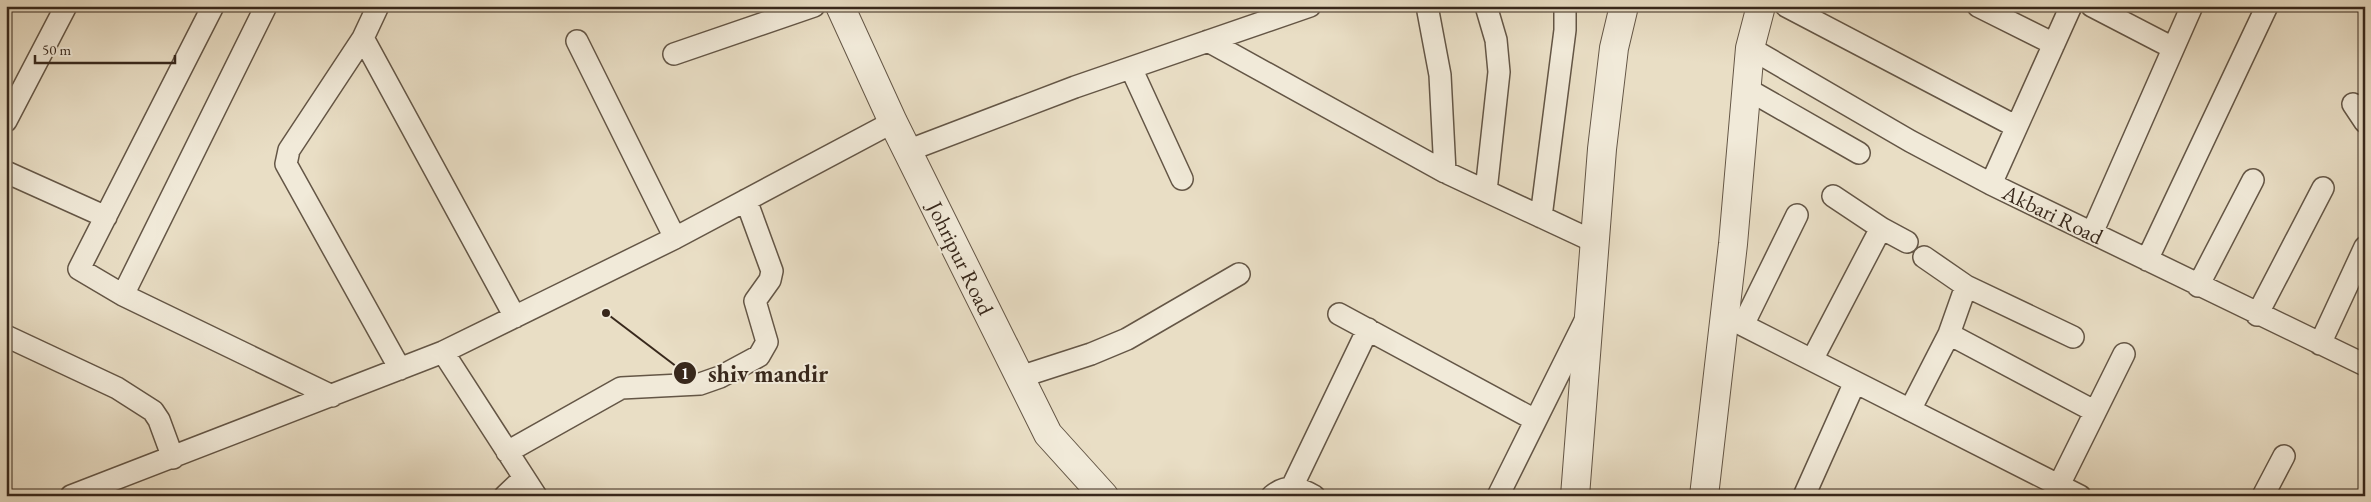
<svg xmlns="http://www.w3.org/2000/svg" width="2371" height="502" viewBox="0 0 2371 502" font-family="'EB Garamond',serif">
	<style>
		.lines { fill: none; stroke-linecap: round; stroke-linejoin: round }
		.minor-casing { stroke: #645646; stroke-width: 24 }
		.tertiary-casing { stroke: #645646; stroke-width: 30 }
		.minor { stroke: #f1ead9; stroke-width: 21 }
		.tertiary { stroke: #f1ead9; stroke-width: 28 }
		.labels { text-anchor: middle; stroke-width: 4; stroke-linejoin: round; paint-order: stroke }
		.street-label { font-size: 22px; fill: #38281c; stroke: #f1ead9 }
		.leader { fill: none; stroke: #38281c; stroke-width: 2 }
		.callout-dot { fill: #38281c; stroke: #f1ead9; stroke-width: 2 }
		.mark-label { font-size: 15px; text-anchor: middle; font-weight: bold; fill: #fff }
		.callout-label { font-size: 24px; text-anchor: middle; font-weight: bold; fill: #38281c; stroke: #f1ead9; stroke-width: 4; stroke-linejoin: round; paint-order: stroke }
	</style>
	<rect width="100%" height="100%" fill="#e9dec5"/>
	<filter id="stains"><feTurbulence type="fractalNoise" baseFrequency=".004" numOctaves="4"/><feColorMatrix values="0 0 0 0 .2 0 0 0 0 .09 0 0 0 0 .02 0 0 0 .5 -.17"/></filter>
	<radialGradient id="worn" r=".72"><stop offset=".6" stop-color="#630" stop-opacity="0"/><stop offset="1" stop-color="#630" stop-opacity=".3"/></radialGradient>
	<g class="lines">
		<defs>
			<path id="minor" d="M 213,6 L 79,269 L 123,295 L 332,396
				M 378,6 L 363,38 L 289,150 L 286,164 L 400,369
				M 1427,6 L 1440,75 L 1445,172
				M 1786,6 L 2015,126
				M 1978,6 L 2054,44
				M 2092,6 L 2173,48
				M 363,38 L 515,317
				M 577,41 L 675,238
				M 1208,41 L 1445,172 L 1595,242
				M 1750,48 L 1910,141 L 1991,184 L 2365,365
				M 674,54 L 814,6
				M 1131,68 L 1182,179
				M 1747,89 L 1859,153
				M 2353,104 L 2365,122
				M 6,121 L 66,6
				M 907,151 L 1075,87 L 1310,6
				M 6,172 L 106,217
				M 1991,184 L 2071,6
				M 1486,191 L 1499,72 L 1496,40 L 1486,6
				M 1833,196 L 1881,228 L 1907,242
				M 1541,217 L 1565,30 L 1565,6
				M 2092,233 L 2192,6
				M 1924,257 L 1966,286 L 2073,337
				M 2147,260 L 2267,6
				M 2198,286 L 2253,180
				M 123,295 L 266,6
				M 1339,314 L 1535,420
				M 2257,315 L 2323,188
				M 1725,316 L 2080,496
				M 1743,325 L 1797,215
				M 1949,334 L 2094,411
				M 6,336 L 117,388 L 153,411 L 159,420 L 173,458
				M 2320,344 L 2365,247
				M 443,352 L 536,496
				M 1812,360 L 1881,228
				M 1020,377 L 1091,354 L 1127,339 L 1239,274
				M 1910,410 L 1949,334 L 1966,286
				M 507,452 L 621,388 L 700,384 L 720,377 L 759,356 L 767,342 L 755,301 L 770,280 L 772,271 L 746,200
				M 2059,485 L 2124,354
				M 1292,487 L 1368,329
				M 71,496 L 443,352 L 675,238 L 893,122
				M 505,496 L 524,478
				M 1272,496 C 1287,484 1299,487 1314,496
				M 1498,496 L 1586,319
				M 1804,496 L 1855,382
				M 2263,496 L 2284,456"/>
			<path id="tertiary" d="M 840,6 L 893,122 L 1048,434 L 1104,496
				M 1575,496 L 1602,149 L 1614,48 L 1624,6
				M 1704,496 L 1733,244 L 1750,48 L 1761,6"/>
		</defs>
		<use href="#minor" class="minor-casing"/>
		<use href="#tertiary" class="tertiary-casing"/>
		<use href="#minor" class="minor"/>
		<use href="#tertiary" class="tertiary"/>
	</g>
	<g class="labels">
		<g class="street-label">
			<text transform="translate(2053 214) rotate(26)" y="8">Akbari Road</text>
			<text transform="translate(961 258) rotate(64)" y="8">Johripur Road</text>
		</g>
	</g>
	<path class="leader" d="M606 313L685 373"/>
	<g class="callout-dot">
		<circle cx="606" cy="313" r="5"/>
		<circle cx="685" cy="373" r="12"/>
	</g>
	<g class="mark-label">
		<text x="685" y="379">1</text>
	</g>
	<g class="callout-label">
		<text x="768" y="382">shiv mandir</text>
	</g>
	<rect width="2371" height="502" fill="none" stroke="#e9dec5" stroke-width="25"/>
	<rect x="8" y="8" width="2356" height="487" fill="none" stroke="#38281c" stroke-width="2.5"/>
	<rect x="12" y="12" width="2346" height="477" fill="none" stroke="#38281c"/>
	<path d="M35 55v8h140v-8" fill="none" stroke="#38281c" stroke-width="2.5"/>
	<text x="42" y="55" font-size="15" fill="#38281c" stroke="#f1ead9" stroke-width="4" paint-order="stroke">50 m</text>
	<rect width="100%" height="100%" filter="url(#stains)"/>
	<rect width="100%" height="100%" fill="url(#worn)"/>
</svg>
